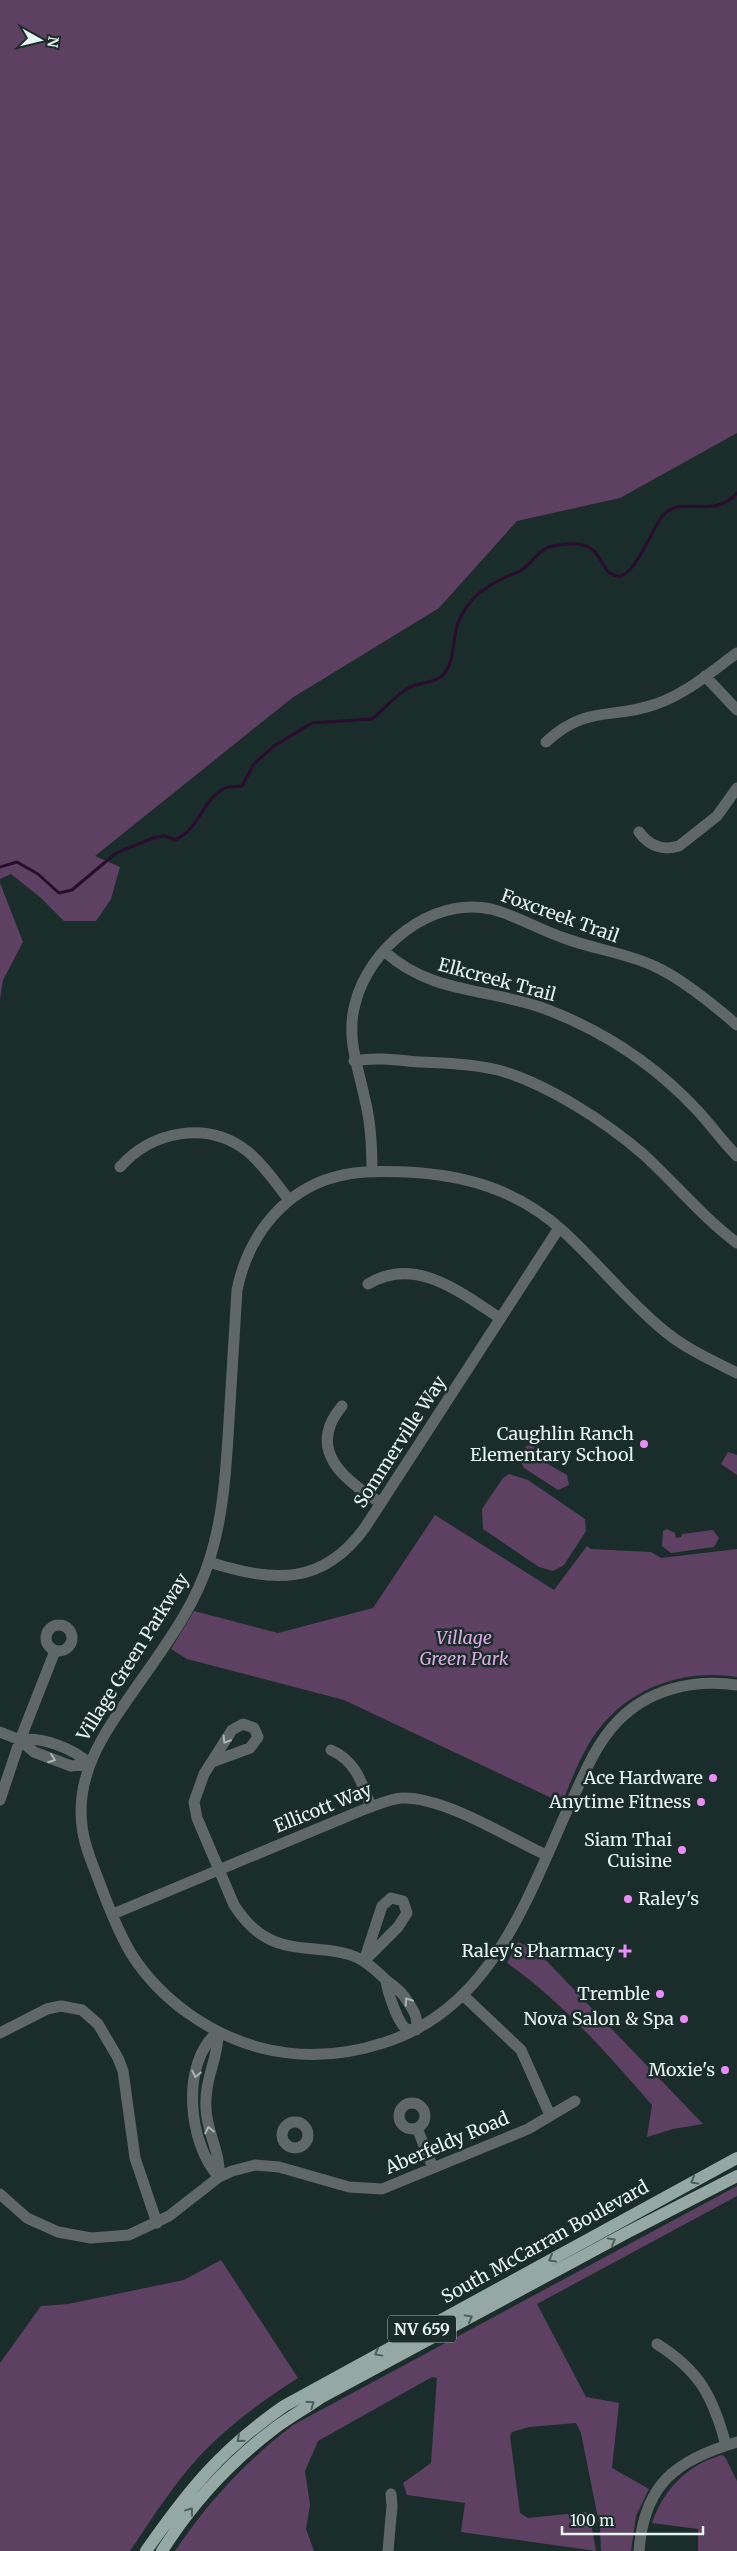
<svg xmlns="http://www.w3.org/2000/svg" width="737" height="2551" viewBox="0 0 737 2551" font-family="Merriweather,serif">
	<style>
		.green { fill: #5e4062 }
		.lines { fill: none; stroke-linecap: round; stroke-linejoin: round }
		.stream { stroke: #290c2e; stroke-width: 3 }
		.street { stroke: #5f6866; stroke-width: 11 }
		.primary { stroke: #95a8a4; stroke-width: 12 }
		.oneway { stroke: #aab5b2 }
		.oneway2 { stroke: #4b5e5b }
		.poi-dot { fill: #ec8cfa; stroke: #1a2d2a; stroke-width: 2 }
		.labels { text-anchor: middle; stroke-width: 5; stroke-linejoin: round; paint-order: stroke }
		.shield { fill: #1a2d2a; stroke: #aab8b5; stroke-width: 1 }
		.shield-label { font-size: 16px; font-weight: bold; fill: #e8f4f1 }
		.street-label { font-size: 18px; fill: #e8f4f1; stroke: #1a2d2a }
		.poi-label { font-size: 18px; fill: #e8f4f1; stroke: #1a2d2a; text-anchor: end }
		.park-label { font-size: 18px; font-style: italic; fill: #dea8e5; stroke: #1a2d2a }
	</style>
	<rect width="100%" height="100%" fill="#1a2d2a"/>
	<path class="green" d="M 0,0 L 737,0 L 737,433 L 620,498 L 517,521 L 439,608 L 292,698 L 95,856 L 120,867 L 111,899 L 96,921 L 64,921 L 41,898 L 11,874 L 0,879 Z
		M 0,883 L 23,942 L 3,980 L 0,999 Z
		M 530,1445 L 534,1447 L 534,1461 L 541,1460 L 567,1475 L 569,1485 L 558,1490 L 524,1468 L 522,1464 L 526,1446 Z
		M 728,1452 L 737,1455 L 737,1475 L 721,1464 Z
		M 509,1474 L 528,1480 L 585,1519 L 586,1531 L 564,1565 L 553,1571 L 539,1567 L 483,1529 L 482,1509 L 503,1478 Z
		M 435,1515 L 554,1590 L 587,1546 L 591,1549 L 651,1552 L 661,1558 L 737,1549 L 737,1677 C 682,1668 625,1689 593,1737 C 580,1757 571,1781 562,1803 L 344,1700 L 187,1659 L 171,1649 L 194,1611 L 278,1633 L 373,1608 Z
		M 667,1529 L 675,1533 L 676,1538 L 681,1537 L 682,1534 L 713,1530 L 719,1538 L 714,1547 L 671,1553 L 662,1546 L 663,1531 Z
		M 518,1942 L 536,1950 L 703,2124 L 673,2129 L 647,2137 L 652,2105 C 608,2055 562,2001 507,1963 Z
		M 737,2186 L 737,2196 L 537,2304 L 586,2397 L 619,2403 L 612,2468 L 649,2489 L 636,2516 L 631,2551 L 601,2551 L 600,2528 L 581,2433 L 576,2423 L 529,2427 L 512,2432 L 510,2436 L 520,2513 L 528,2518 L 586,2512 L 590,2517 L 596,2551 L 461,2532 L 465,2503 L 407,2495 L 403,2483 L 431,2463 L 437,2378 L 432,2377 L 318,2441 L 305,2471 L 310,2505 L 306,2529 L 314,2551 L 175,2551 C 208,2502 246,2461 293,2425 Z
		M 221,2260 L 298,2378 C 262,2401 225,2428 196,2460 C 171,2488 151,2520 130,2551 L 0,2551 L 0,2363 L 41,2306 L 68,2304 L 184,2280 Z
		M 722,2455 L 725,2457 L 737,2481 L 737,2551 L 698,2551 L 698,2529 L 652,2523 C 663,2490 688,2464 722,2455 Z"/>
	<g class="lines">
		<path class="stream" d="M 0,867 L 17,862 L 38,874 L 59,893 L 72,890 L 116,853 L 156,837 L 165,836 L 175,840 C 199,830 201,802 223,789 C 228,786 236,787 242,786 L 254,764 L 274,746 L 312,723 L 372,719 C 385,709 395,695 410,687 C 423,681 438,684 446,671 C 455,658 452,638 458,623 C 468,598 483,588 506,577 C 511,574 518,573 523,569 C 532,563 538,551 549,547 C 555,545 561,545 567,544 C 608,541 596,574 618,576 C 635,577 653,526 664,514 C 683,495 713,520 737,493"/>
		<path class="street" d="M 705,676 L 737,710
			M 546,742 C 587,704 612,720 656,704 C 686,694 712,671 737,653
			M 639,832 C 649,846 663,851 679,846 L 717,816 L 737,788
			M 385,952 C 432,994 487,988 543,1008 C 602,1030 655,1065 697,1110 C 711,1125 723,1142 737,1156
			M 354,1061 C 376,1057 397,1060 419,1062 C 445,1063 473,1064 498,1070 C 546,1083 606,1122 643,1154 C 675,1183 702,1217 737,1243
			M 120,1167 C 152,1131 207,1120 247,1151 C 263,1164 276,1183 289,1200
			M 372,1171 C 372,1147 371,1123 365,1100 C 358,1066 346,1038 355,1004 C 369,948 431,896 491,909 C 516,915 539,930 564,938 C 593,949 626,953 654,966 C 681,978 715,1006 737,1025
			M 368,1284 C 416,1255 461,1293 500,1318
			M 737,1373 C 711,1360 684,1348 662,1329 C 626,1299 597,1262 563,1231 C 518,1190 466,1175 407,1172 C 378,1171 353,1170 325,1180 C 277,1198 247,1241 237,1290 C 234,1333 232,1377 229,1421 C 226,1468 224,1513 210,1558 C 196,1605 165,1646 137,1686 C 108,1728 75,1770 82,1826 C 84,1846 93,1865 100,1884 C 109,1908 119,1934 132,1955 C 161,2000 209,2034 261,2048 C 301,2058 343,2056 383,2043 C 493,2009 527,1897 571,1802 C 584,1775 595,1745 617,1722 C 648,1689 693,1679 737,1685
			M 342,1406 C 305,1450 345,1481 381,1503
			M 209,1562 C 273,1582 323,1587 366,1526 L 559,1228
			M46 1638a13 13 0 1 1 26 0a13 13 0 1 1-26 0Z
			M 0,1732 L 20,1740 L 34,1752 L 71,1766 L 90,1764
			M 20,1740 C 42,1736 74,1749 90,1764
			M 331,1750 C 356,1761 362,1783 371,1807
			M 212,1762 L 250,1748 L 258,1737 L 254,1728 L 243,1724 L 232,1730 L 204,1774 L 194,1802 L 197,1818 L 234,1905 C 243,1919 253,1931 269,1939 C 297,1953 330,1945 358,1958 C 369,1963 376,1971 385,1979 C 394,1987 399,1988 406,1999 C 413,2010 419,2017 416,2030 C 413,2030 410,2030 407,2029 C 398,2025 387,1990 386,1980
			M 0,1800 L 20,1740 L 55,1651
			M 391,1898 L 403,1901 L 407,1913 L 398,1927 L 364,1961 L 382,1906 Z
			M 113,1914 L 365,1809 C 377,1805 389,1799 402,1798 C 445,1797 507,1837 546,1855
			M 464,1996 L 521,2050 L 550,2115
			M 218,2032 C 180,2062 188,2144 219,2177
			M 218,2032 C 219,2058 204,2078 206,2109 C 207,2133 221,2153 219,2177
			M 0,2033 L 47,2009 L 61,2006 L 82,2010 L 98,2024 L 118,2058 L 123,2071 L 135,2158 L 157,2223
			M399 2116a13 13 0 1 1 26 0a13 13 0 1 1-26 0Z
			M282 2135a13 13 0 1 1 26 0a13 13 0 1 1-26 0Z
			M 417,2128 L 433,2168
			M 0,2194 L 27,2218 L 58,2232 L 91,2238 L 129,2235 L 169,2216 L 219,2177 L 232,2171 L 255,2165 L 279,2167 L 349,2187 L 382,2189 L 528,2129 L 575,2101
			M 657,2344 C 700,2371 713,2397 726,2445
			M 388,2551 L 392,2506 L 391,2494
			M 639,2551 C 644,2484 676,2460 737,2442"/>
		<path class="primary" d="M 146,2551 C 190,2488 221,2450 284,2406 L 737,2158
			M 162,2551 C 192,2503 230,2462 275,2428 C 290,2417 306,2408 320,2398 L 628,2232 L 737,2176"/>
	</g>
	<defs><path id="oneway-chevron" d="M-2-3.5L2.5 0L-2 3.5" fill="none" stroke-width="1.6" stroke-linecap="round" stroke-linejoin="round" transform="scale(1.25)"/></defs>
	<g class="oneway">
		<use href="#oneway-chevron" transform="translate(226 1740) rotate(122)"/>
		<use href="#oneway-chevron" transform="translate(52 1759) rotate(20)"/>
		<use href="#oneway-chevron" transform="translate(408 2001) rotate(-123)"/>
		<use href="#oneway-chevron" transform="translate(196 2074) rotate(102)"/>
		<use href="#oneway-chevron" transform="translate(209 2130) rotate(-102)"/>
	</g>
	<g class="oneway2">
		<use href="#oneway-chevron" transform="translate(694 2181) rotate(151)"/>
		<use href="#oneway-chevron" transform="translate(612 2241) rotate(-29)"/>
		<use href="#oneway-chevron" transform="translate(552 2259) rotate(151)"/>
		<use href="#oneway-chevron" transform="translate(469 2318) rotate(-29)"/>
		<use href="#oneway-chevron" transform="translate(378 2353) rotate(151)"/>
		<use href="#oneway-chevron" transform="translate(311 2404) rotate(-34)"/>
		<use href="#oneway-chevron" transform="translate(240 2439) rotate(140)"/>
		<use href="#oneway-chevron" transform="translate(190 2511) rotate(-53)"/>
	</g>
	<g class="poi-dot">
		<circle cx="644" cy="1444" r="5"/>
		<circle cx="713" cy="1778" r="5"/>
		<circle cx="701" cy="1802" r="5"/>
		<circle cx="682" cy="1850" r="5"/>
		<circle cx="628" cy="1899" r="5"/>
		<path d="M622.5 1943.5h5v5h5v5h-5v5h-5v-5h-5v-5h5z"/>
		<circle cx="660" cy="1994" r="5"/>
		<circle cx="684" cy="2019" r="5"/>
		<circle cx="725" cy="2070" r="5"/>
	</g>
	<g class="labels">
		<rect class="shield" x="388" y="2315.5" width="68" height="27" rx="4"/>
		<g class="shield-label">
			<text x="422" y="2335">NV 659</text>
		</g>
		<g class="street-label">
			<text transform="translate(560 916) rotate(20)" y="6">Foxcreek Trail</text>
			<text transform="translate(497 980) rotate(15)" y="6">Elkcreek Trail</text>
			<text transform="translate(400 1442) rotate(-57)" y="6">Sommerville Way</text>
			<text transform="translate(133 1657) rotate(-58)" y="6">Village Green Parkway</text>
			<text transform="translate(323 1808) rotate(-22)" y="6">Ellicott Way</text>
			<text transform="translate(447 2143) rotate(-23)" y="6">Aberfeldy Road</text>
			<text transform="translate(545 2242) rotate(-29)" y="6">South McCarran Boulevard</text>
		</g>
		<g class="poi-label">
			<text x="634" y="1440">Caughlin Ranch<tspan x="634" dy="21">Elementary School</tspan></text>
			<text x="703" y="1784">Ace Hardware</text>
			<text x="691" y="1808">Anytime Fitness</text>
			<text x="672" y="1846">Siam Thai<tspan x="672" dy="21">Cuisine</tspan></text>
			<text x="638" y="1905" text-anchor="start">Raley's</text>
			<text x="615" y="1957">Raley's Pharmacy</text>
			<text x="650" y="2000">Tremble</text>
			<text x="674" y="2025">Nova Salon &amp; Spa</text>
			<text x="715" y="2076">Moxie's</text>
		</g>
		<g class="park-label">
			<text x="464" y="1644">Village<tspan x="464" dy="21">Green Park</tspan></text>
		</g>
	</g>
	<g transform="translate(40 40) rotate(98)" stroke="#1a2d2a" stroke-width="4" paint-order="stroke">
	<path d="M0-4L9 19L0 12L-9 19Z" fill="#e8f4f1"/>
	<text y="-8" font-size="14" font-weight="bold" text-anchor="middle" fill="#e8f4f1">N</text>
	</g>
	<path d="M562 2526v8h141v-8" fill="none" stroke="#e8f4f1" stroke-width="2.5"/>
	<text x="570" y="2526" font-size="15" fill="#e8f4f1" stroke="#1a2d2a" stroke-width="4" paint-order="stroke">100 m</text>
</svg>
